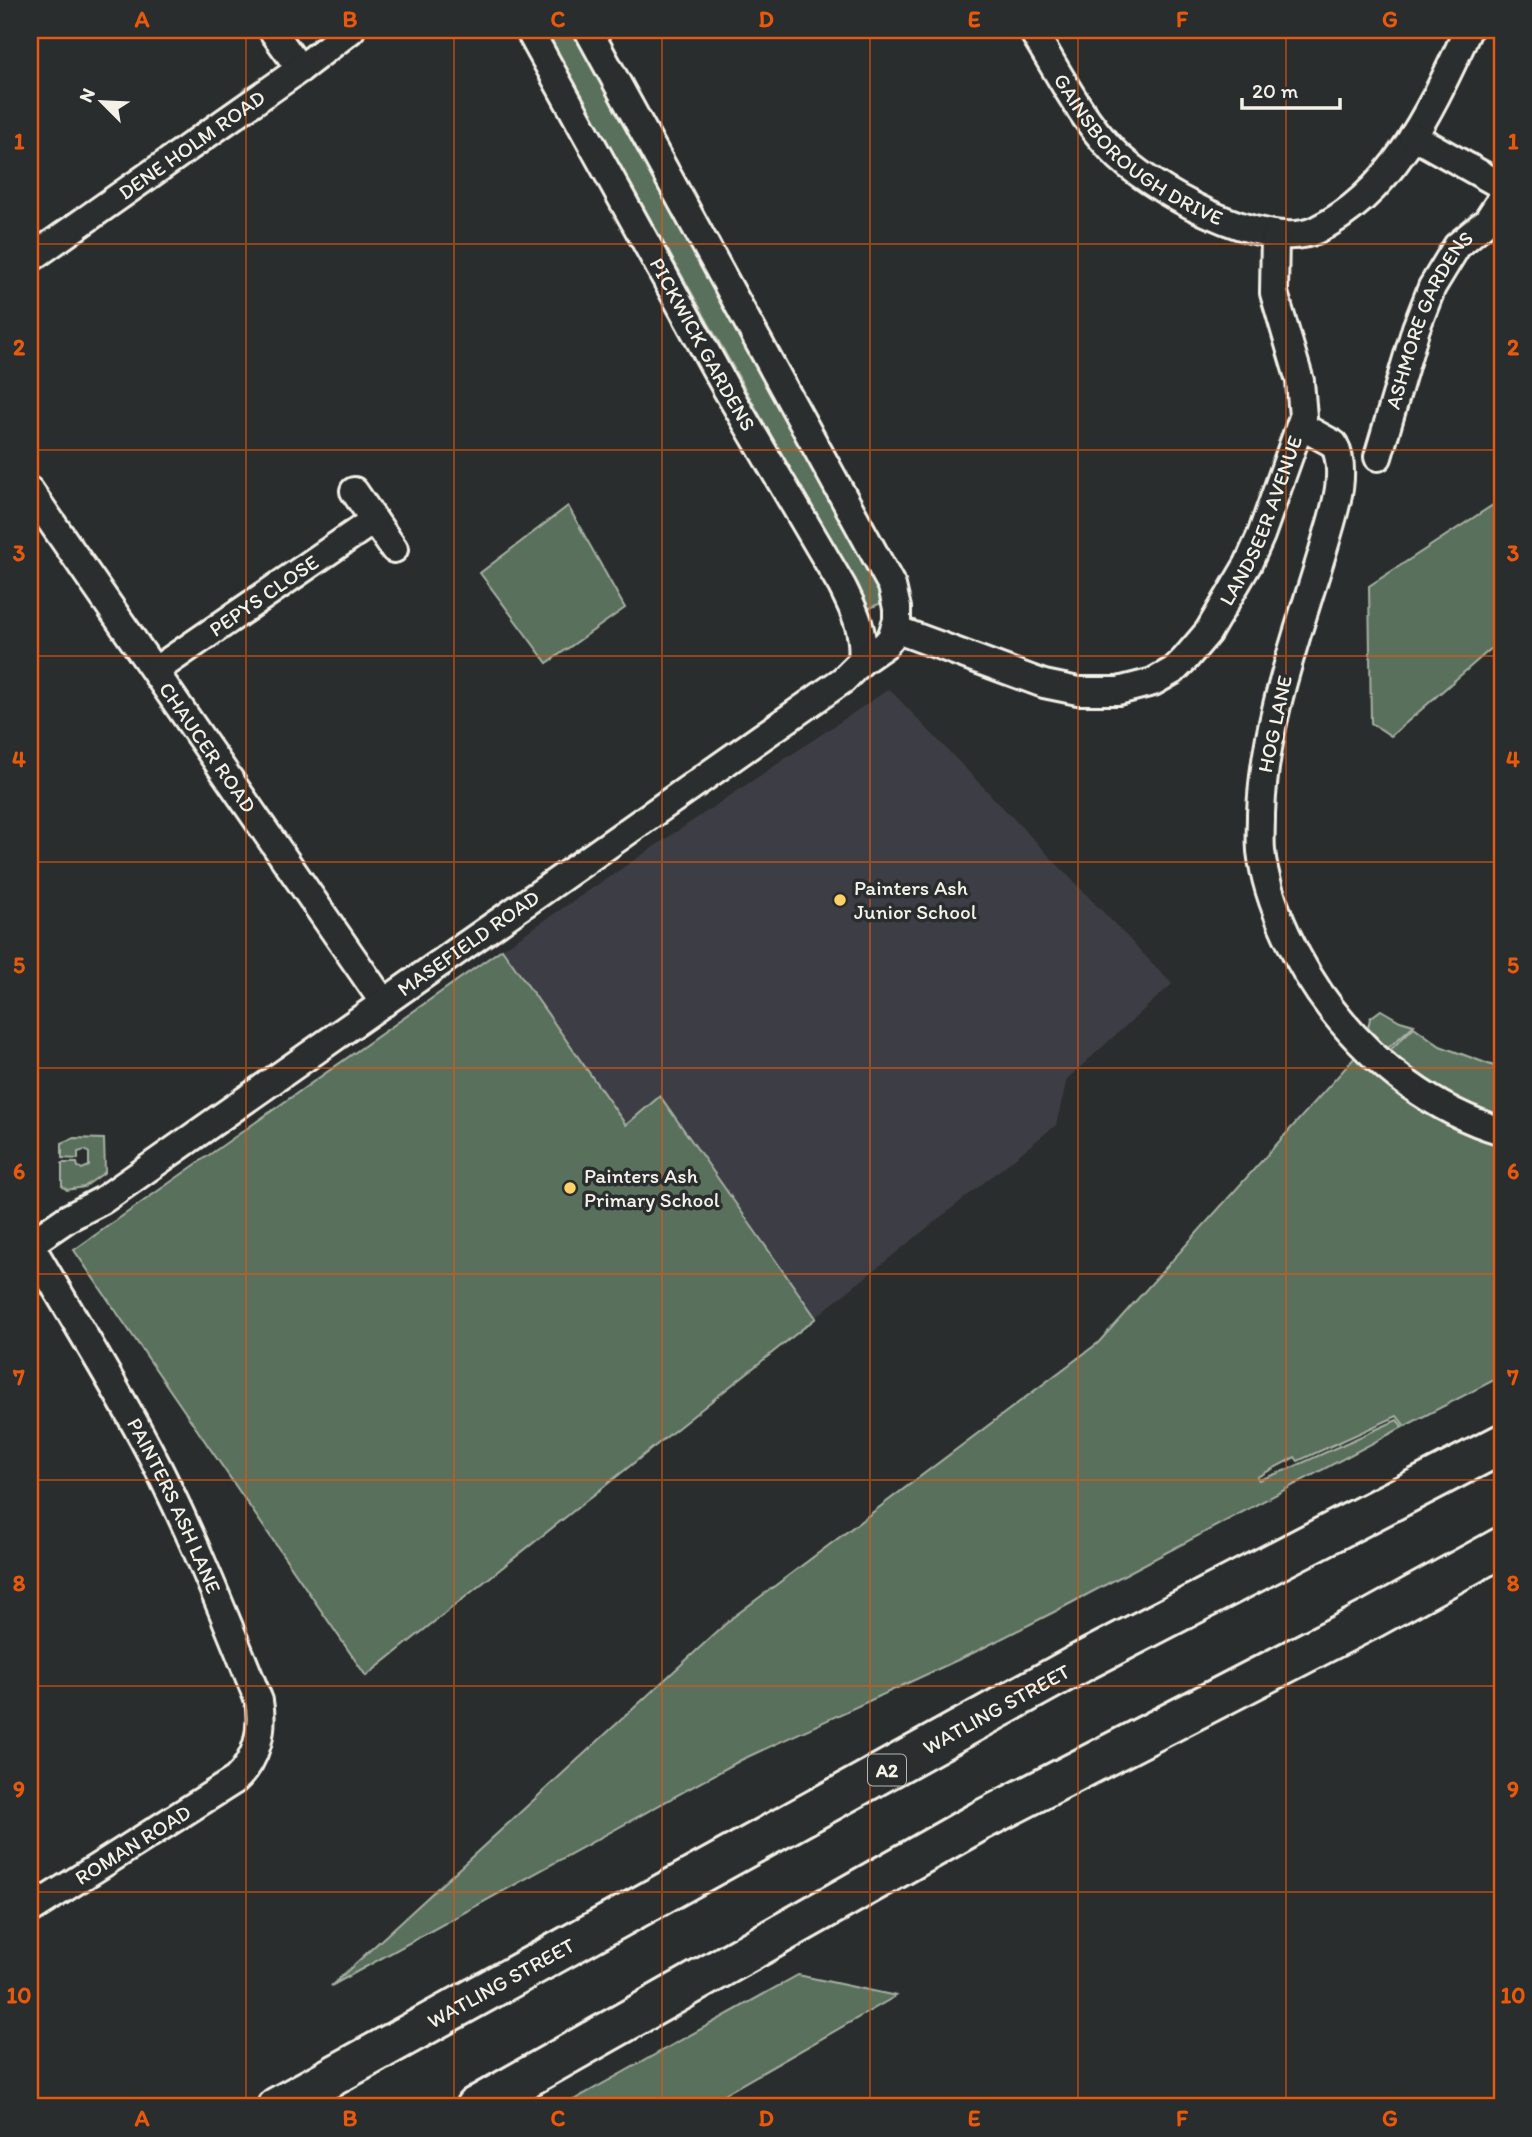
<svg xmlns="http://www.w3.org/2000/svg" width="1532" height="2137" viewBox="0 0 1532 2137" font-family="Itim,sans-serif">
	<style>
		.built { fill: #3e3e44 }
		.green { fill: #586f5b; stroke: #a6b0a2; stroke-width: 2 }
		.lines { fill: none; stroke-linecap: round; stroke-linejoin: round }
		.minor-casing { stroke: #f4f1e8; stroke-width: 32 }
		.trunk-casing { stroke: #f4f1e8; stroke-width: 44 }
		.minor { stroke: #2a2d2e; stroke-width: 26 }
		.trunk { stroke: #2a2d2e; stroke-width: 38 }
		.grid { fill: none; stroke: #e8590c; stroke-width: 2; stroke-opacity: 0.55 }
		.poi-dot { fill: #ffd166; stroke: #2a2d2e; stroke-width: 2.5 }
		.labels { text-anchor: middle; stroke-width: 7; stroke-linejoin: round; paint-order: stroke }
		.shield { fill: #2a2d2e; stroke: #b7b6b0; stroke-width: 2 }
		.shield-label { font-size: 19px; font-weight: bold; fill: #f4f1e8 }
		.street-label { font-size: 21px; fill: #f4f1e8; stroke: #2a2d2e }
		.poi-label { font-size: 21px; fill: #f4f1e8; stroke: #2a2d2e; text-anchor: start }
		.neatline { fill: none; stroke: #e8590c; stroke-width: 2.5 }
		.grid-label { font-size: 23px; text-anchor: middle; font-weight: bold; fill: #e8590c }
	</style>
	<rect width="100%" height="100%" fill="#2a2d2e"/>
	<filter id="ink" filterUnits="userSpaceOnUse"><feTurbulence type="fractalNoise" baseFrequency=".0143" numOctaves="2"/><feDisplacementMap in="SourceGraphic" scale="14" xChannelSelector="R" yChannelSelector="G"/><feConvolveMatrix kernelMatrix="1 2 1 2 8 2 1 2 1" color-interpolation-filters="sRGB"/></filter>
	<g filter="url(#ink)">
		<path class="built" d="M 889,689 L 1172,984 L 1067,1079 L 1056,1125 L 366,1676 L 74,1250 L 502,949 Z"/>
		<path class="green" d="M 545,30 L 579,30 L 892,598 L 868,609 Z
			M 1502,499 L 1502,639 L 1391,736 L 1371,723 L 1369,586 Z
			M 568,506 L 625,608 L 547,663 L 480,573 Z
			M 502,949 L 626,1125 L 660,1096 L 816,1318 L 366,1676 L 74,1250 Z
			M 1381,1010 L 1400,1021 L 1414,1025 L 1387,1049 L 1368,1028 L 1370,1018 Z
			M 1414,1027 L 1440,1046 L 1502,1069 L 1502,1122 C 1459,1105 1421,1085 1389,1051 Z
			M 1356,1056 C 1402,1093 1443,1130 1502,1142 L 1502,1376 L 1405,1426 L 1397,1416 L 1298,1461 L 1295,1457 L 1257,1477 L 1259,1480 L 1289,1469 L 1397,1420 L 1403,1427 L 1056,1611 L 975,1652 L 741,1760 L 331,1986 L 732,1618 L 1098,1343 Z
			M 74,1138 L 104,1139 L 105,1172 L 84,1187 L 67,1190 L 62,1186 L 62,1163 L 77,1163 L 78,1167 L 82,1169 L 89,1166 L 89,1153 L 85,1150 L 78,1152 L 78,1159 L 62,1158 L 62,1143 Z
			M 798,1975 L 896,1996 L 702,2107 L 561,2107 Z"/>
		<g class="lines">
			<defs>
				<g id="minor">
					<path d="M 272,30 L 300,69"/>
					<path id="s1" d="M 529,30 L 727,390 L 842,586 C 855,612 865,632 862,661"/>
					<path id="s2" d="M 1032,30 C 1057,70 1079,115 1112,150 C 1147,188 1265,254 1316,230 C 1395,192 1433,104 1468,30"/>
					<path d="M 1413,136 L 1502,186"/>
					<path id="s3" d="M 30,259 L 300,69 L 351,30"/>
					<path d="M 1301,426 L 1334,444 C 1349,474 1333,515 1324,547 C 1298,634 1264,722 1261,814 C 1261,827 1260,839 1261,851 C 1267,904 1300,969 1332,1010 C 1376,1066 1434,1111 1502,1131"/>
					<path id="s4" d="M 1378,457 L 1416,328 L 1432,287 L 1457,246 L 1487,221 L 1502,198"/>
					<path id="s5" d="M 30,491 L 384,1003"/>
					<path d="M 354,491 L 394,549"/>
					<path id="s6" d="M 895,629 L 1044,684 L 1078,691 L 1118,691 L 1153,682 L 1174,670 L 1185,659 L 1208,632 L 1248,564 L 1261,535 L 1303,417 L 1300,381 L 1274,293 L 1275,235"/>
					<path id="s7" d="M 156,670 L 374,520"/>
					<path id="s8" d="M 30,1244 L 68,1218 L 103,1200 L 843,680 L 862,661 L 885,645 L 891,638 L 897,620 L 897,608 L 892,586 L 588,30"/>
					<path id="s9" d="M 30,1244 C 70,1313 113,1381 150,1452 C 192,1533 225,1617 259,1701 C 264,1730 257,1760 235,1780 L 30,1910"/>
				</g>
				<g id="trunk">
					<path id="s10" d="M 277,2107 L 1082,1662 L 1502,1444"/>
					<path d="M 475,2107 L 980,1821 L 1373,1618 L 1502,1547"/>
				</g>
			</defs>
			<use href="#minor" class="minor-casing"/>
			<use href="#trunk" class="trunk-casing"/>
			<use href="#minor" class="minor"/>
			<use href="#trunk" class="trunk"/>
		</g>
	</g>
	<path class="grid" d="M 246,30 L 246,2107M 454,30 L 454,2107M 662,30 L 662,2107M 870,30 L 870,2107M 1078,30 L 1078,2107M 1286,30 L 1286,2107M 30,244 L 1502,244M 30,450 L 1502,450M 30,656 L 1502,656M 30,862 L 1502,862M 30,1068 L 1502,1068M 30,1274 L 1502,1274M 30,1480 L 1502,1480M 30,1686 L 1502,1686M 30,1892 L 1502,1892"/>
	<g class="poi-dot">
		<circle cx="840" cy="900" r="7"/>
		<circle cx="570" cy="1188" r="7"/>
	</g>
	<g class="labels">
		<rect class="shield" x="868" y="1754.5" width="38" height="31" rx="5"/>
		<g class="shield-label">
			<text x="887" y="1777">A2</text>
		</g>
		<g class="street-label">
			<text dy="7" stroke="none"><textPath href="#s3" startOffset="198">DENE HOLM ROAD</textPath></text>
			<text dy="7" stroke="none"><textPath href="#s2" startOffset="164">GAINSBOROUGH DRIVE</textPath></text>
			<text dy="7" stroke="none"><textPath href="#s4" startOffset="147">ASHMORE GARDENS</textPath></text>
			<text dy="7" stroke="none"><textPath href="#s1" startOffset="359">PICKWICK GARDENS</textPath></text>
			<text dy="7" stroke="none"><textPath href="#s6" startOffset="469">LANDSEER AVENUE</textPath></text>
			<text dy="7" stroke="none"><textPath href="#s7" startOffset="131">PEPYS CLOSE</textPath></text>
			<text transform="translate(1275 724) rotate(-78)" y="7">HOG LANE</text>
			<text dy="7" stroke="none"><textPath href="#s5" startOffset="312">CHAUCER ROAD</textPath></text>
			<text dy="7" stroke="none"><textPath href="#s8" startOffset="532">MASEFIELD ROAD</textPath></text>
			<text dy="7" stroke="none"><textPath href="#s9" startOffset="299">PAINTERS ASH LANE</textPath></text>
			<text dy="7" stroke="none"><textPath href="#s10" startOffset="822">WATLING STREET</textPath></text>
			<text transform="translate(133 1845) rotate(-32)" y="7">ROMAN ROAD</text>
			<text dy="7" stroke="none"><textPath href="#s10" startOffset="256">WATLING STREET</textPath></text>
		</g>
		<g class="poi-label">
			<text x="854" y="895">Painters Ash<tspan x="854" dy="24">Junior School</tspan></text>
			<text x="584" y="1183">Painters Ash<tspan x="584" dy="24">Primary School</tspan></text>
		</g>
	</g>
	<rect width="1532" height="2137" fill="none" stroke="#2a2d2e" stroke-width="77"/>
	<g transform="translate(102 102) rotate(294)" stroke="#2a2d2e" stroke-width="5" paint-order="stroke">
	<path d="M0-5L12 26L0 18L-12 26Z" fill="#f4f1e8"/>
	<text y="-10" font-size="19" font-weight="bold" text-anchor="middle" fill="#f4f1e8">N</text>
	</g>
	<path d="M1242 98v10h98v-10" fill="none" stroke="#f4f1e8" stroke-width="3.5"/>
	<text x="1252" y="98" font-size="21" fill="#f4f1e8" stroke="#2a2d2e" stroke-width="5" paint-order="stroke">20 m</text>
	<rect x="38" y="38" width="1456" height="2060" class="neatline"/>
	<g class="grid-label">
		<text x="142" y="27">A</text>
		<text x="350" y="27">B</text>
		<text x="558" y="27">C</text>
		<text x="766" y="27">D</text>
		<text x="974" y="27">E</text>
		<text x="1182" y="27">F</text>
		<text x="1390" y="27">G</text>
		<text x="19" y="149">1</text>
		<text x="1513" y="149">1</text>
		<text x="19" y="355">2</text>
		<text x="1513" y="355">2</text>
		<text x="19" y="561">3</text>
		<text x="1513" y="561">3</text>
		<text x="19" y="767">4</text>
		<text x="1513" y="767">4</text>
		<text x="19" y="973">5</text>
		<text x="1513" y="973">5</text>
		<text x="19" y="1179">6</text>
		<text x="1513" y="1179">6</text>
		<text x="19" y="1385">7</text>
		<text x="1513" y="1385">7</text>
		<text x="19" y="1591">8</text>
		<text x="1513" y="1591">8</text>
		<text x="19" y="1797">9</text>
		<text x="1513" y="1797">9</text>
		<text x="19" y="2003">10</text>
		<text x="1513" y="2003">10</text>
		<text x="142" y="2126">A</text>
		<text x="350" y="2126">B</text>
		<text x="558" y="2126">C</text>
		<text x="766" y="2126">D</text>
		<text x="974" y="2126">E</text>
		<text x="1182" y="2126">F</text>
		<text x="1390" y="2126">G</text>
	</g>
</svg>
